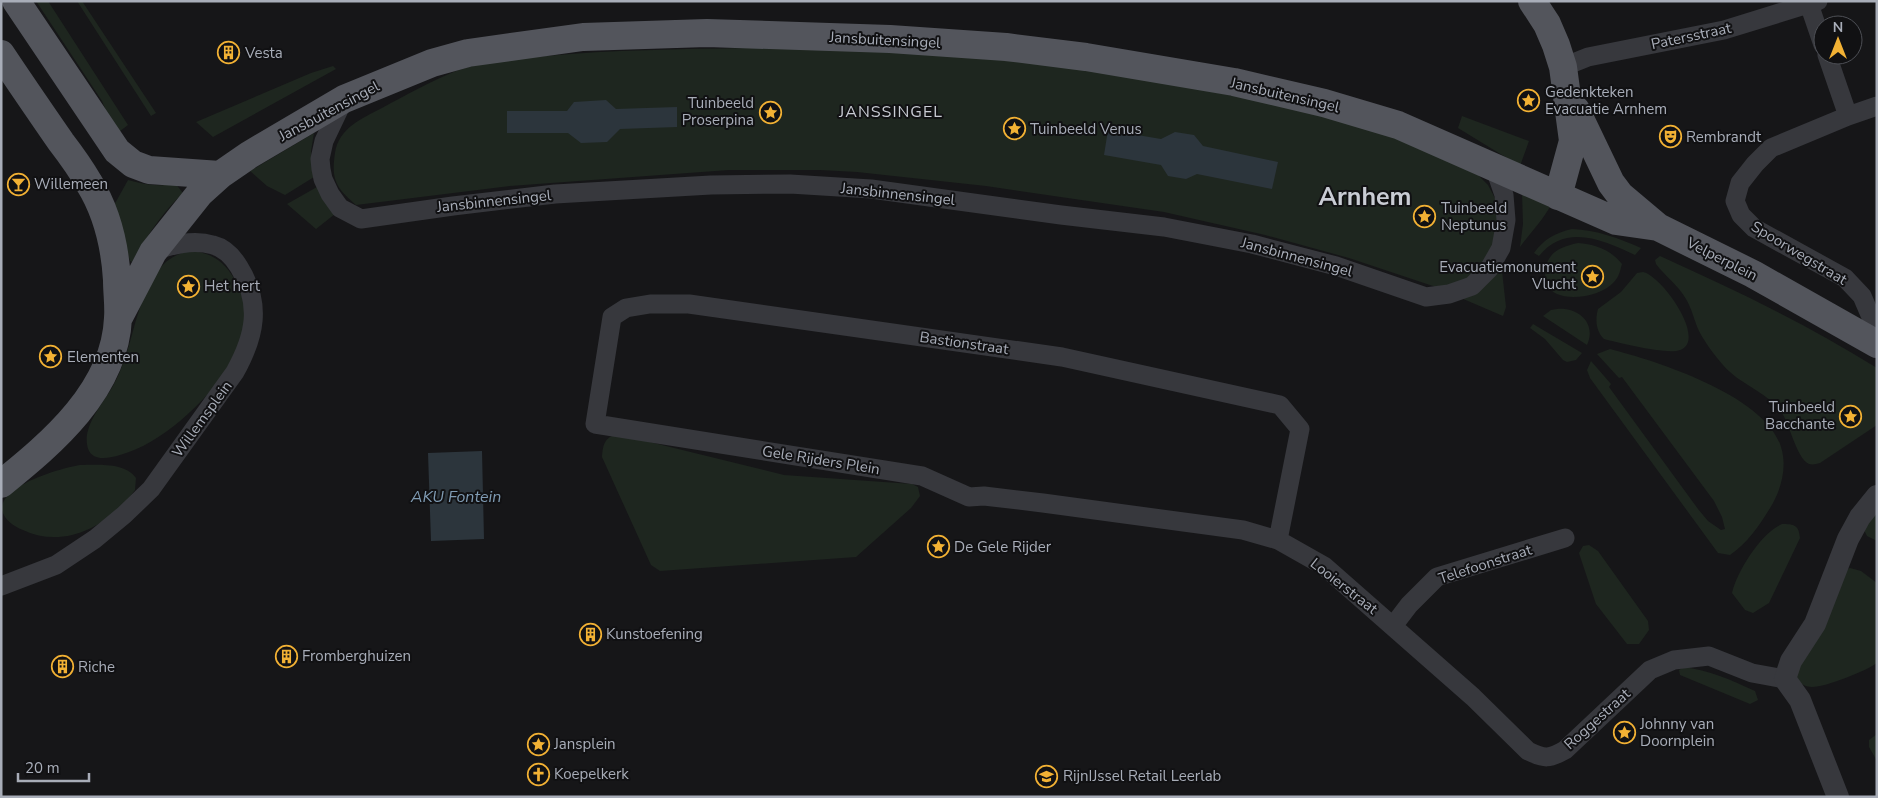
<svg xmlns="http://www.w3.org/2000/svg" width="1878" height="798" viewBox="0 0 1878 798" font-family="'Nunito Sans',sans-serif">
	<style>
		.green { fill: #1e261f }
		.water { fill: #2c353c }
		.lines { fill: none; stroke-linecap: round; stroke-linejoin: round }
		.minor { stroke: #37383d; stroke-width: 19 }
		.tertiary { stroke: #37383d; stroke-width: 22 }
		.primary { stroke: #53555c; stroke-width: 28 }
		.labels { text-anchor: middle; stroke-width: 4; stroke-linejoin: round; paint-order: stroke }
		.street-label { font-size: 15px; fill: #a8adb8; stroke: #111113 }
		.poi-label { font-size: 15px; fill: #a8adb8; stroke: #111113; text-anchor: start }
		.neighbourhood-label { font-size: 16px; letter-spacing: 1px; fill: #c9ccd4; stroke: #111113 }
		.water-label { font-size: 16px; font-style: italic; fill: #7f9bb3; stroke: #111113 }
		.town-label { font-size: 25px; font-weight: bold; fill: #c9ccd4; stroke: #111113 }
	</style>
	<rect width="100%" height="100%" fill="#161618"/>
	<path class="green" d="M 36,1 L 48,1 L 128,125 L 115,135 L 106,117 L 105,108 L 102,101 Z
		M 77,1 L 82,1 L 156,113 L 151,116 Z
		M 746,48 C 797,48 847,48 897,50 C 991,54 1083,69 1175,85 C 1248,98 1321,112 1391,136 C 1421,146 1449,162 1478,175 L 1488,185 L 1497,202 L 1497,239 L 1477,274 L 1456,284 L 1436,287 L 1349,258 L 1265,235 L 1164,212 L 986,186 L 857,172 L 820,170 L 729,170 L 510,186 L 356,205 C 336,188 331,180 335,153 C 339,128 361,119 382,108 C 406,95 431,81 456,71 C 484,61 516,59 546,56 C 612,50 679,49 746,48 Z
		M 333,66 L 336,69 L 213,137 L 196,122 L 311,73 Z
		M 1462,116 L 1529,141 L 1520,166 L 1458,128 Z
		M 314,133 L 311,151 L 314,177 L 285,195 L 267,186 L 250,171 Z
		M 128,180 C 144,184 158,188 175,183 L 183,193 C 162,213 147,236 132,262 L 130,261 L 119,221 L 113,207 Z
		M 317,187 L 335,214 L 316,229 L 287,204 Z
		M 1522,193 L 1551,205 C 1543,220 1530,233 1520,247 L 1523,224 Z
		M 1572,229 C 1597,230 1618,238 1641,248 L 1635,255 C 1603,240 1566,223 1539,256 L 1534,253 C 1544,239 1555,233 1572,229 Z
		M 1578,243 C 1595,244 1611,250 1622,264 C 1620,271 1619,277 1614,282 C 1603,295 1573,301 1557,294 C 1552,292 1549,288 1546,284 C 1542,257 1554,248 1578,243 Z
		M 189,251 C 211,252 224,261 235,280 C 242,292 248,313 245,327 C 243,337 233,361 228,369 C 204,403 161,444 120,455 C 107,459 89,462 87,444 C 84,424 104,402 113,386 C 133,351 133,308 156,274 C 165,260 174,255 189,251 Z
		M 1506,254 L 1502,271 L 1506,307 L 1503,316 L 1461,298 Z
		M 1660,256 C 1735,290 1807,324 1877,368 L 1877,425 L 1820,463 C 1816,464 1813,465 1809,464 C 1796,458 1790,423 1780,410 C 1765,391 1739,384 1723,365 C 1715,356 1704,341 1699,331 C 1694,320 1692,309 1686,299 C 1678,285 1665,276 1656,264 L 1655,260 Z
		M 1643,272 C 1661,275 1708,340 1680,350 C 1668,355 1619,343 1604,339 C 1596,331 1595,320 1598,309 L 1621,292 L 1637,273 Z
		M 1557,309 C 1578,307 1597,323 1587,345 L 1543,316 L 1551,310 Z
		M 1533,324 L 1582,353 L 1576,360 L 1567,362 L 1563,360 L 1545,339 L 1530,328 Z
		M 1610,349 C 1657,361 1766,396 1781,447 C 1787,466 1782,486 1773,503 C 1762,522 1748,543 1730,555 L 1718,553 L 1590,378 L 1587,370 L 1591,361 L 1611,384 L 1609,387 L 1698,509 L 1708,521 L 1721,530 L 1725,529 L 1722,517 L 1714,501 L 1622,377 L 1619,378 L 1597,354 Z
		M 617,434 L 784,475 L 912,484 L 918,487 L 920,496 L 911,508 L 856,557 L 660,571 L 651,565 L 602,457 C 603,445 604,438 617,434 Z
		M 80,465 C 96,465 125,462 136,478 L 135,490 C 110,525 65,550 23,530 C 15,527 4,520 2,510 C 0,485 62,468 80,465 Z
		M 1877,503 L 1877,541 L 1867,536 L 1863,528 Z
		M 1782,524 C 1794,524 1799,525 1800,538 L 1769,603 L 1753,613 L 1745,610 L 1732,593 C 1737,571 1761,533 1782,524 Z
		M 1589,545 L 1598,551 L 1648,621 L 1649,630 L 1639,644 L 1627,644 L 1596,604 L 1579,553 L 1583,546 Z
		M 1850,568 L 1861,571 L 1877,583 L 1877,663 C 1866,671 1826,687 1812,687 C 1806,687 1802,684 1797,681 L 1796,668 L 1845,570 Z
		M 1683,667 C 1709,670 1731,680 1755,691 L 1758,700 L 1750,704 L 1680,675 L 1679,670 Z
		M 1877,734 L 1877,761 L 1869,747 L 1869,740 Z"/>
	<path class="water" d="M 606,100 L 616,109 L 677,107 L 677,127 L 620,129 L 607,142 L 581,143 L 568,133 L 507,133 L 507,111 L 567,111 L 574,102 Z
		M 1108,130 L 1161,139 L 1175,132 L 1194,135 L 1203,146 L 1278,162 L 1272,189 L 1197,174 L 1186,179 L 1168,176 L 1161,165 L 1104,155 Z
		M 482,451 L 484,539 L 431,541 L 428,453 Z"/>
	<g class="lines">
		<path class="minor" d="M 1809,4 L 1823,45
			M 1827,55 L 1848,116
			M 1563,67 L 1588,57 L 1724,30 L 1818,1
			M 344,99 L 324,141 L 320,159 L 321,169 L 323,179 L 330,194 L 340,208 L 361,219 L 453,206 L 555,194 L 711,185 L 790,184 L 871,189 L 1061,215 L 1164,227 L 1252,244 L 1336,266 L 1426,297 L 1449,294 L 1472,286 L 1489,269 L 1501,248 L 1506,220 L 1504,195 L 1495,169
			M 1877,106 L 1848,116 L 1771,148 L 1755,164 L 1740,183 L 1735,201 L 1741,215 L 1754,228 L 1845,278 L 1862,296 L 1877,331
			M 1278,540 L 1300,429 L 1280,405 L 1062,357 L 689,304 L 650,304 L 626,308 L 612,317 L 595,424 L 922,476 L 969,497 L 984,496 L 1043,503 L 1243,530 L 1278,540 L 1324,566 L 1473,697 L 1528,751 C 1545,759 1549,759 1565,750 L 1650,670 L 1674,660 L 1709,656 L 1752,673 L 1785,679
			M 1,586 L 56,565 L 95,539 L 124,515 L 151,489 L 235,372 C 255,336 262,304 239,267 C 233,257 225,248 213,245 C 193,239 172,245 153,251
			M 1393,626 L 1409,605 L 1437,577 L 1565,538"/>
		<path class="tertiary" d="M 1838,797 L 1800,700 L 1785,679 L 1791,661 L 1815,624 L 1848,539 L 1860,517 L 1877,496"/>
		<path class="primary" d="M 16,1 L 117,151 L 133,164 L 149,170 L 220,175
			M 1532,1 L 1547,24 L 1556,45 L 1563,67 L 1573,141 L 1558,196
			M 1,54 C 21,84 41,113 61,142 C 71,155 81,169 89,183 C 107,212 115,247 117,280 C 117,293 119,306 118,318 C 115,390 52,443 1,484
			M 1576,110 L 1611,183 L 1620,195 L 1658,227
			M 118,319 L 153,252 L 200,193 L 220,175 L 249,155 L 344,99 L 432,63 L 468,53 L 583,37 L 707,33 L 890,39 L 1006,47 L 1086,57 L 1234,82 L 1324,103 L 1398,125 L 1616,221 L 1658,227 L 1753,274 L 1877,344"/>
	</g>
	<defs>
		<symbol id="building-ring" viewBox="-11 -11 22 22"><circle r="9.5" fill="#111113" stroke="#f2b134" stroke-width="1.5"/><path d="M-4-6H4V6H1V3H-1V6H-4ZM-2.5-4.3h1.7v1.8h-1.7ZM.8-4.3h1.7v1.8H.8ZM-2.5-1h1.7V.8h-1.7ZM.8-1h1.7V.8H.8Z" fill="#f2b134"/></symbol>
		<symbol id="sight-ring" viewBox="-11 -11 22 22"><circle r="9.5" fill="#111113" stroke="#f2b134" stroke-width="1.5"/><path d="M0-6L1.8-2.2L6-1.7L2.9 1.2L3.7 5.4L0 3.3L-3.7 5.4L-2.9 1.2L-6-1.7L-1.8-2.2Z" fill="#f2b134"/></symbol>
		<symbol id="theatre-ring" viewBox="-11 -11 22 22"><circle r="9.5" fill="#111113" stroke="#f2b134" stroke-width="1.5"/><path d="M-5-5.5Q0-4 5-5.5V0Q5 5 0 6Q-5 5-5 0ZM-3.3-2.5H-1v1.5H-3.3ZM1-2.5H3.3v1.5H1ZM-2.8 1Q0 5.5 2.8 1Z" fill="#f2b134"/></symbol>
		<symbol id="bar-ring" viewBox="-11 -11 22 22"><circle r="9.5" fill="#111113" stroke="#f2b134" stroke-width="1.5"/><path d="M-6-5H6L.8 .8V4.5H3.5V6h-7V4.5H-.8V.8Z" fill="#f2b134"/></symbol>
		<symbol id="church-ring" viewBox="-11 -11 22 22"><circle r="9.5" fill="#111113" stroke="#f2b134" stroke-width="1.5"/><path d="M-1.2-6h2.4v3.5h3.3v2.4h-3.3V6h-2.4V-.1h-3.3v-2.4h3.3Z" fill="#f2b134"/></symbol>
		<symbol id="university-ring" viewBox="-11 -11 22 22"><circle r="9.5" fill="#111113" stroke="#f2b134" stroke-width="1.5"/><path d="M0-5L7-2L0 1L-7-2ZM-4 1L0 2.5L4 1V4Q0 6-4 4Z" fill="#f2b134"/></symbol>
	</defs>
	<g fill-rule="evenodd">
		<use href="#building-ring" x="216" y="40" width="25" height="25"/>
		<use href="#sight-ring" x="1516" y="88" width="25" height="25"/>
		<use href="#sight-ring" x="758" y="100" width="25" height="25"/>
		<use href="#sight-ring" x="1002" y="116" width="25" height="25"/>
		<use href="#theatre-ring" x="1658" y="124" width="25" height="25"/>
		<use href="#bar-ring" x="6" y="172" width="25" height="25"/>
		<use href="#sight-ring" x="1412" y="204" width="25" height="25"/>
		<use href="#sight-ring" x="1580" y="264" width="25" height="25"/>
		<use href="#sight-ring" x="176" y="274" width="25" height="25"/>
		<use href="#sight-ring" x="38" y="344" width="25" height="25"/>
		<use href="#sight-ring" x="1838" y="404" width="25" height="25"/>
		<use href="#sight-ring" x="926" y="534" width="25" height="25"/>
		<use href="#building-ring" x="578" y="622" width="25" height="25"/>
		<use href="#building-ring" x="274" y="644" width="25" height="25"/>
		<use href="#building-ring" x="50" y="654" width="25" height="25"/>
		<use href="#sight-ring" x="1612" y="720" width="25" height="25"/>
		<use href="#sight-ring" x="526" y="732" width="25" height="25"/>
		<use href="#church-ring" x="526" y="762" width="25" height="25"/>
		<use href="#university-ring" x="1034" y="764" width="25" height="25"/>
	</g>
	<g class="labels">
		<g class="street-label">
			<text transform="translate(1691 36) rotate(-12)" y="5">Patersstraat</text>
			<text transform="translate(885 40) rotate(3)" y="5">Jansbuitensingel</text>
			<text transform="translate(1285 95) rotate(13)" y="5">Jansbuitensingel</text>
			<text transform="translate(329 111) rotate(-28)" y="5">Jansbuitensingel</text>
			<text transform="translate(898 194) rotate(6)" y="5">Jansbinnensingel</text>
			<text transform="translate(494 201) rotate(-6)" y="5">Jansbinnensingel</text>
			<text transform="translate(1799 253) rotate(31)" y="5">Spoorwegstraat</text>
			<text transform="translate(1297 257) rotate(15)" y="5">Jansbinnensingel</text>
			<text transform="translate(1722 259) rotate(27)" y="5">Velperplein</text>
			<text transform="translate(964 343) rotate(8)" y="5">Bastionstraat</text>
			<text transform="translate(202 419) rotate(-54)" y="5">Willemsplein</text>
			<text transform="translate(821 460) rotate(9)" y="5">Gele Rijders Plein</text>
			<text transform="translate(1485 564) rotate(-18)" y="5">Telefoonstraat</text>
			<text transform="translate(1344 586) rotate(38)" y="5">Looierstraat</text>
			<text transform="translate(1597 719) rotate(-42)" y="5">Roggestraat</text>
		</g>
		<g class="poi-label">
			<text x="245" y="58">Vesta</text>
			<text x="1545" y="97">Gedenkteken<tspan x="1545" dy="17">Evacuatie Arnhem</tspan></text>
			<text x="754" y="108" text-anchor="end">Tuinbeeld<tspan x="754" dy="17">Proserpina</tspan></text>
			<text x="1030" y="134">Tuinbeeld Venus</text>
			<text x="1686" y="142">Rembrandt</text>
			<text x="34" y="189">Willemeen</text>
			<text x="1441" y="213">Tuinbeeld<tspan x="1441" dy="17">Neptunus</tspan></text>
			<text x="1576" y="272" text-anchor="end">Evacuatiemonument<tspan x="1576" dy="17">Vlucht</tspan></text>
			<text x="204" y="291">Het hert</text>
			<text x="67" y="362">Elementen</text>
			<text x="1835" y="412" text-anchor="end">Tuinbeeld<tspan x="1835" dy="17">Bacchante</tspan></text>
			<text x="954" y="552">De Gele Rijder</text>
			<text x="606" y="639">Kunstoefening</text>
			<text x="302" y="661">Fromberghuizen</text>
			<text x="78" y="672">Riche</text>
			<text x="1640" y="729">Johnny van<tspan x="1640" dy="17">Doornplein</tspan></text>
			<text x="554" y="749">Jansplein</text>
			<text x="554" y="779">Koepelkerk</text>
			<text x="1063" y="781">RijnIJssel Retail Leerlab</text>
		</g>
		<g class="neighbourhood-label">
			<text x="891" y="117">JANSSINGEL</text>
		</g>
		<g class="water-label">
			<text x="456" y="502">AKU Fontein</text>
		</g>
		<g class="town-label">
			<text x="1365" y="205">Arnhem</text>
		</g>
	</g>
	<rect width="1878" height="798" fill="none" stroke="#a8adb8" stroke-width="5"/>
	<g transform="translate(1838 40)"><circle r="24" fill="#111113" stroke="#4d4f55"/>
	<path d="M0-4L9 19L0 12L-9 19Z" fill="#f2b134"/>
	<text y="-8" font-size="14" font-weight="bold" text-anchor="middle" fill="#a8adb8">N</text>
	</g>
	<path d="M18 773v8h71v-8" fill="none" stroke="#a8adb8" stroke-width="2.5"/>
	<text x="25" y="773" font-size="15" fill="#a8adb8" stroke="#111113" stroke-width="4" paint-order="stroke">20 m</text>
</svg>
